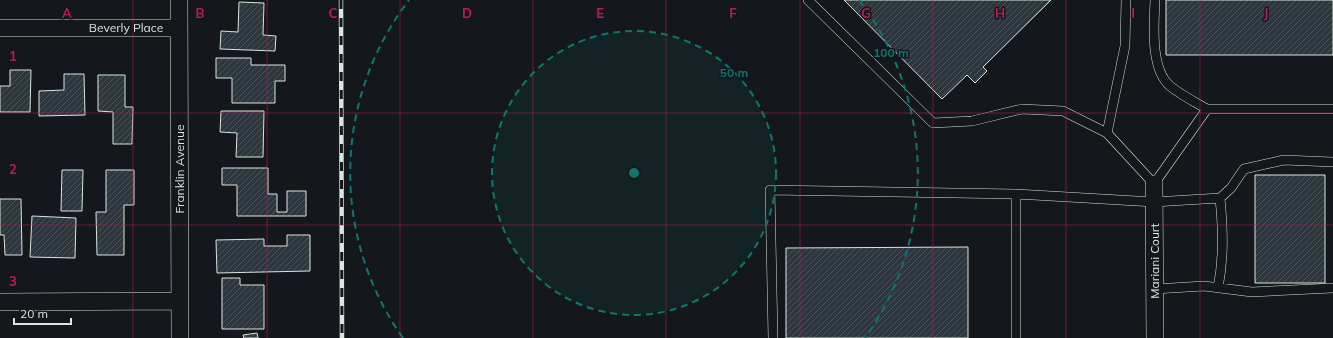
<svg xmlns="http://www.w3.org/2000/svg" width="1333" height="338" viewBox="0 0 1333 338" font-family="Mulish,sans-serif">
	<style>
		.building { fill: url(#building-hatch); stroke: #d8e6dc }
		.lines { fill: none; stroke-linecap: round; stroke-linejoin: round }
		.lane-casing { stroke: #d8e6dc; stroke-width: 10 }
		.street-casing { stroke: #d8e6dc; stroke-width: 18 }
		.lane { stroke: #14181c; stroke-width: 9 }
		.street { stroke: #14181c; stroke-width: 17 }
		.rail-casing { stroke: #d8e6dc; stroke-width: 4.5 }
		.rail { stroke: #14181c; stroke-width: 3; stroke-dasharray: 9; stroke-linecap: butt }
		.grid { fill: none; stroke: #c2185b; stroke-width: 1; stroke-opacity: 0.55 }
		.ring { fill: none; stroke: #0f766e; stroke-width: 2; stroke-dasharray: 7 5 }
		.labels { text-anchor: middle; stroke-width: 3; stroke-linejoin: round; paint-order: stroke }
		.street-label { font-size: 12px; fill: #d8e6dc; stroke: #14181c }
		.grid-label { font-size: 13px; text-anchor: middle; font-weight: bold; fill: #c2185b; stroke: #14181c; stroke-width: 3; stroke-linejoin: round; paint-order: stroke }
		.centre { fill: #0f766e; stroke: #14181c; stroke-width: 2 }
		.ring-label { font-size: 12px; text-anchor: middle; font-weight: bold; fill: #0f766e; stroke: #14181c; stroke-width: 3; stroke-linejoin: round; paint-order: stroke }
	</style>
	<defs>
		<pattern id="building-hatch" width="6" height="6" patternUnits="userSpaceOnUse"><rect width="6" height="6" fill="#2c363c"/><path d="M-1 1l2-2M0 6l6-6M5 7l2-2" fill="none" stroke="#4a5358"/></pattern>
	</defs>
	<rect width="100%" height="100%" fill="#14181c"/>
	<path class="building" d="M 844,0 L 1051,0 L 983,67 L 987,71 L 975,83 L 967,75 L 942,99 Z
		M 1166,0 L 1333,0 L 1333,55 L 1166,55 Z
		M 239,2 L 264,3 L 263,35 L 276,36 L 275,51 L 220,49 L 221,31 L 238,32 Z
		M 216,58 L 251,58 L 251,65 L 285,65 L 285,81 L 275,81 L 275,103 L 232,103 L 232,78 L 216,78 Z
		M 10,70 L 31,70 L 30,112 L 0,112 L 0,86 L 10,86 Z
		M 64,74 L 84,74 L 85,115 L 39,116 L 39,91 L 64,90 Z
		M 98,75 L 125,75 L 125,107 L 133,107 L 132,144 L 113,144 L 113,112 L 98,111 Z
		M 221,111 L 264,111 L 263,157 L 236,157 L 237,133 L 220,132 Z
		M 222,168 L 268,168 L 268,194 L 277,194 L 277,212 L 287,212 L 287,191 L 306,191 L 306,216 L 237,216 L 237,185 L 222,185 Z
		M 62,170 L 83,170 L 82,211 L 61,211 Z
		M 106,170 L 134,170 L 134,205 L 124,205 L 124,255 L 97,255 L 96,212 L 106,212 Z
		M 1255,175 L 1325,175 L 1325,283 L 1255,283 Z
		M 0,199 L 21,199 L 22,255 L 5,255 L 4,235 L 0,235 Z
		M 32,216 L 76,218 L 75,258 L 30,257 Z
		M 287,235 L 310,235 L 310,271 L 217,273 L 216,240 L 264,239 L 264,246 L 287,246 Z
		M 968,247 L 968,338 L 786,338 L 786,248 Z
		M 222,278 L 240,278 L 240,285 L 264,285 L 264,329 L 222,329 Z
		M 257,333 L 258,338 L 244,338 L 243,335 Z"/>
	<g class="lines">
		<defs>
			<path id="lane" d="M 808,0 L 933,123 L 972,121 L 1022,109 L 1063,111 L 1107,133 L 1154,184 L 1207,109 L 1333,109
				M 1155,0 C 1154,24 1150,69 1170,86 C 1181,95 1195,102 1207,109
				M 1107,133 L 1125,46 L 1126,0
				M 1218,288 C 1224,257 1223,229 1220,198
				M 1155,289 L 1204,286 L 1252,292 L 1333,288
				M 773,338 L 770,190 L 1016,194
				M 1016,338 L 1016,194 L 1154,202 L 1220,198 L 1231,188 L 1244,169 L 1284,160 L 1333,162"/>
			<path id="street" d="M 179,0 L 180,338
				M 0,28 L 179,28
				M 1154,184 L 1155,338
				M 0,302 L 180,301"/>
		</defs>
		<use href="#lane" class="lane-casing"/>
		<use href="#street" class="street-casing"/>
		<use href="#lane" class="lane"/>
		<use href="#street" class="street"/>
		<defs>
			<path id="rail" d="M 341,0 L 342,338"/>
		</defs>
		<use href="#rail" class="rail-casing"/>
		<use href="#rail" class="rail"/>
	</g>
	<path class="grid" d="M 133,0 L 133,338M 267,0 L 267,338M 400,0 L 400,338M 533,0 L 533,338M 666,0 L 666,338M 800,0 L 800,338M 933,0 L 933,338M 1066,0 L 1066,338M 1200,0 L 1200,338M 0,113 L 1333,113M 0,225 L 1333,225"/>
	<circle cx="634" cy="173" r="142" fill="#0f766e" fill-opacity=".12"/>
	<g class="ring">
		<circle cx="634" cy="173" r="142"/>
		<path d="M403 338A284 284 0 0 1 409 0M859 0A284 284 0 0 1 865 338"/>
	</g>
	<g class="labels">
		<g class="street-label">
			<text x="126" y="32">Beverly Place</text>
			<text transform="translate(180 169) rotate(-90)" y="4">Franklin Avenue</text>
			<text transform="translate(1155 261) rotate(-90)" y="4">Mariani Court</text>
		</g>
	</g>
	<g class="grid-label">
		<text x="67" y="18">A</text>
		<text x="200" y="18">B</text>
		<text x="333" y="18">C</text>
		<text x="467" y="18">D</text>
		<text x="600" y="18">E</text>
		<text x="733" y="18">F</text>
		<text x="866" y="18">G</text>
		<text x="1000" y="18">H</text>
		<text x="1133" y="18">I</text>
		<text x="1266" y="18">J</text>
		<text x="13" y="61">1</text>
		<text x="13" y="174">2</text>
		<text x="13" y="286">3</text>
	</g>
	<circle cx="634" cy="173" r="6" class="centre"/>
	<g class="ring-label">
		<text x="891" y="57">100 m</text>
		<text x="734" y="77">50 m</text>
	</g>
	<path d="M14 318v6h57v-6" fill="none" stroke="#d8e6dc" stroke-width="2"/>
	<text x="20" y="318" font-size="12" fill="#d8e6dc" stroke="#14181c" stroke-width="3" paint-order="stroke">20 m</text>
</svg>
